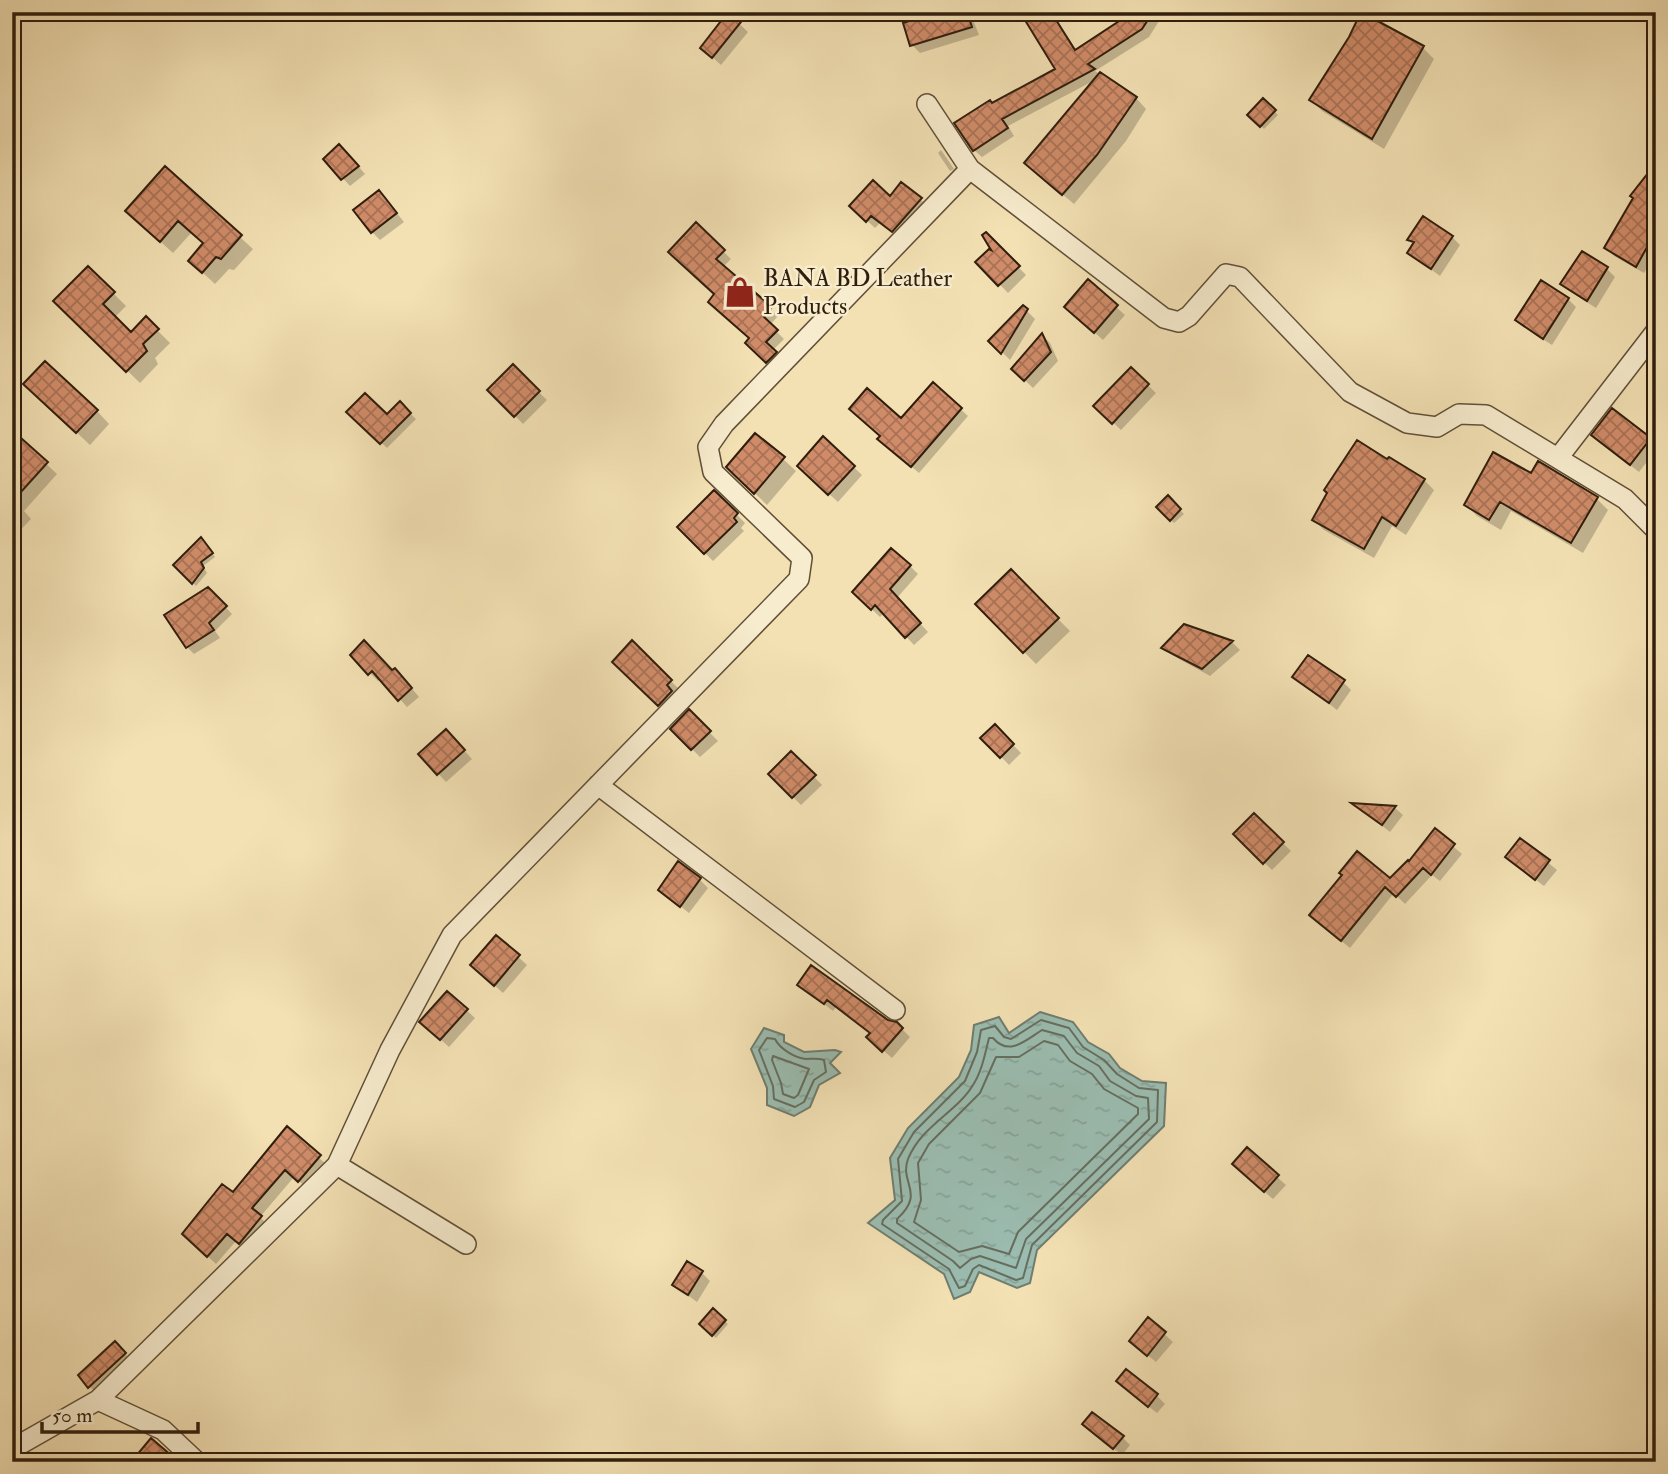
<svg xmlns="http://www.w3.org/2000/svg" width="1668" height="1474" viewBox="0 0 1668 1474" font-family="'IM FELL Double Pica',serif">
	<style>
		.water { fill: url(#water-ripples); stroke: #707d6f; stroke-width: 2 }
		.shadow { fill: #0003 }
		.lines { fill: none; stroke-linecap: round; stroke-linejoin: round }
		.shore { stroke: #666e5f; stroke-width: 2 }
		.building { fill: url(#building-cross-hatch); stroke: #301e0d; stroke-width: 2 }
		.minor-casing { stroke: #614f37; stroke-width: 22 }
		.minor { stroke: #f7ecce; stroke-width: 19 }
		.labels { text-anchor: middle; stroke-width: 5; stroke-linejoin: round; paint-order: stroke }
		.poi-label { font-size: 24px; fill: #301e0d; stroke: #f7ecce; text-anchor: start }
	</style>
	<defs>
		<pattern id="water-ripples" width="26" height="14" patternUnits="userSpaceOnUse" patternTransform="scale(1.75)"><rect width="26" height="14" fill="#9bbdb1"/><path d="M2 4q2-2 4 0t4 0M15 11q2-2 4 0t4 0" fill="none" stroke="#86a297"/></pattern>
		<pattern id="building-cross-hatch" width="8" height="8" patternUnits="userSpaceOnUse" patternTransform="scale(1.75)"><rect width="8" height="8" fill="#d08c69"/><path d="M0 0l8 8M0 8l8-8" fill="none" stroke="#a97255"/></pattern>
	</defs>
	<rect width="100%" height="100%" fill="#f3e1b4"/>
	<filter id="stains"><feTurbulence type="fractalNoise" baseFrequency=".00286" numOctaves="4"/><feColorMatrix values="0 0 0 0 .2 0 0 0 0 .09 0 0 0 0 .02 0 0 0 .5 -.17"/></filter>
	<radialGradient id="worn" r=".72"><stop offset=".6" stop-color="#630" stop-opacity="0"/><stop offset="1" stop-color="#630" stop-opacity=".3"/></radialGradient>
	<path class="water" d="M 1040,1012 L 1073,1022 L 1088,1042 L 1109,1054 L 1120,1068 L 1142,1081 L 1166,1083 L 1164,1126 L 1037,1250 L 1030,1283 L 1017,1288 L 979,1272 L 970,1292 L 954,1299 L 944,1274 L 868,1223 L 895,1200 L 890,1158 L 908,1128 L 959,1077 L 971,1050 L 974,1025 L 999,1017 L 1009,1033 Z
		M 764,1028 L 784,1035 L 784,1042 L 804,1052 L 835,1050 L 841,1052 L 830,1063 L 840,1073 L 819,1085 L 810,1107 L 794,1116 L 767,1105 L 767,1088 L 751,1049 Z"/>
	<path class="shadow" d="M 943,12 L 970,12 L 979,35 L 920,53 L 912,45 Z
		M 1028,12 L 1052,12 L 1077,51 L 1123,21 L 1115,12 L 1149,12 L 1159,21 L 1149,37 L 1095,71 L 1136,98 L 1146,109 L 1126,141 L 1074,204 L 1037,173 L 1095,80 L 1008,126 L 1014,136 L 982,157 L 974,150 L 992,105 L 1058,69 Z
		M 729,14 L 748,32 L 721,65 L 710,55 Z
		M 1362,14 L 1423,48 L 1434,59 L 1384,149 L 1322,111 L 1311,100 Z
		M 1263,100 L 1278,115 L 1264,129 L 1250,115 Z
		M 941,150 L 954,169 L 950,171 L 938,153 Z
		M 347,153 L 365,174 L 350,186 L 325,159 Z
		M 1656,166 L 1656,253 L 1644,273 L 1614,256 L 1606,248 Z
		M 165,169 L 253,249 L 234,270 L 229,269 L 215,284 L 190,261 L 205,244 L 192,232 L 173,253 L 140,223 Z
		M 891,199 L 920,199 L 928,207 L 901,239 L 880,223 L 875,228 L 851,206 Z
		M 387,201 L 404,222 L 380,240 L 372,232 Z
		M 696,225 L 731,259 L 723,267 L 778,316 L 770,325 L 784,339 L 773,350 L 783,360 L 774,369 L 747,343 L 751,339 L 716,295 Z
		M 986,234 L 1026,275 L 1008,293 L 978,262 L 996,257 Z
		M 1452,237 L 1460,245 L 1440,276 L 1409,253 L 1414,245 L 1409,240 Z
		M 1582,253 L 1607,269 L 1615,277 L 1596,308 L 1571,292 L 1562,284 Z
		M 88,268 L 126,306 L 114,318 L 131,334 L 146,319 L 170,343 L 155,358 L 158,364 L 140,383 L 56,301 Z
		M 1088,282 L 1125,315 L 1103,340 L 1075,315 Z
		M 1568,299 L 1576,307 L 1552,345 L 1525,328 L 1517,320 Z
		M 1023,307 L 1035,319 L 1010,360 L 991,341 Z
		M 1042,335 L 1050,343 L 1058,361 L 1033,388 L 1013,369 Z
		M 513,367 L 547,400 L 523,424 L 490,390 Z
		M 1131,369 L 1156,393 L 1121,430 L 1096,406 Z
		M 933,384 L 968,416 L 919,473 L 887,446 L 901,420 Z
		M 38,396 L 97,411 L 109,424 L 90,445 Z
		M 400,404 L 416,419 L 387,448 L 349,412 L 387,417 Z
		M 1612,410 L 1656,445 L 1656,450 L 1639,472 L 1602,443 Z
		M 12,432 L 57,474 L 24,511 L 31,519 L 13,538 Z
		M 824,439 L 862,475 L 838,502 L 807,474 Z
		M 783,459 L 796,471 L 767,505 L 728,467 Z
		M 1532,475 L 1597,499 L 1608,510 L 1583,553 L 1511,511 L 1501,530 L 1477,516 L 1466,505 Z
		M 1424,480 L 1434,490 L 1406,535 L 1392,526 L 1374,558 L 1324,530 L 1314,520 Z
		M 714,492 L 745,523 L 741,528 L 744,531 L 713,561 L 679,527 Z
		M 1168,498 L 1184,514 L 1174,523 L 1158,507 Z
		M 205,543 L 215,557 L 203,566 L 207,573 L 196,586 L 175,565 Z
		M 910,566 L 918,574 L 897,598 L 928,632 L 914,645 L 884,613 L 880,617 L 862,600 Z
		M 1011,572 L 1070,631 L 1036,664 L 977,604 Z
		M 208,589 L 232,614 L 215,631 L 220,638 L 194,654 L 187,647 Z
		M 1184,626 L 1232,642 L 1240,650 L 1210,676 L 1172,655 L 1164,648 Z
		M 632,643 L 679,689 L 667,713 L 614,662 Z
		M 352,655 L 403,678 L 419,697 L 407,707 L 381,678 L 378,681 Z
		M 1295,677 L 1343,682 L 1351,690 L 1337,710 Z
		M 689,712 L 718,741 L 700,757 L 672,729 Z
		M 995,726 L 1021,753 L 1009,765 L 983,738 Z
		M 454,739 L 472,759 L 446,782 L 420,754 Z
		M 791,753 L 822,785 L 801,805 L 770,774 Z
		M 1356,805 L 1395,808 L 1403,815 L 1390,832 Z
		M 1254,815 L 1291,851 L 1272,870 L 1235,834 Z
		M 1435,831 L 1462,854 L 1440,881 L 1432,875 L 1405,904 L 1394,893 L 1350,948 L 1319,923 L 1391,881 L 1409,864 Z
		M 1521,840 L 1557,870 L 1544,886 L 1516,865 Z
		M 700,880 L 708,888 L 689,913 L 660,890 Z
		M 496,937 L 527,965 L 503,993 L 481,973 Z
		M 799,985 L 896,1023 L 910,1037 L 892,1058 L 877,1045 L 871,1034 L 836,1007 L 833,1011 Z
		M 448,993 L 475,1018 L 449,1047 L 430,1030 Z
		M 287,1129 L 327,1165 L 307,1188 L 294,1177 L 260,1217 L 269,1226 L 248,1251 L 236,1241 L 216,1264 L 192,1242 Z
		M 1247,1150 L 1286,1185 L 1273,1199 L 1242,1172 Z
		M 702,1273 L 710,1281 L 697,1302 L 674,1285 Z
		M 713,1310 L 728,1324 L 716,1338 L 701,1324 Z
		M 1148,1319 L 1173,1342 L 1156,1362 L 1139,1348 Z
		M 115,1343 L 131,1360 L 95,1392 L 89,1386 Z
		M 1126,1389 L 1157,1396 L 1165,1404 L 1157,1413 Z
		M 12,1426 L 25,1438 L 12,1447 Z
		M 1093,1432 L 1122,1437 L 1130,1445 L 1122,1455 Z
		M 29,1455 L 36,1462 L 14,1462 Z"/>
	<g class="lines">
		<path class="shore" d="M 1041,1020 L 1069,1028 L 1083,1047 L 1104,1060 L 1117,1074 L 1139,1088 L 1158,1090 L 1157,1122 L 1032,1245 L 1023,1278 L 1016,1280 L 979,1265 L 973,1269 L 965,1286 L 959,1288 L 949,1269 L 882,1224 L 883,1220 L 902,1201 L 898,1159 L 914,1132 L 965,1081 L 977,1052 L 981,1030 L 995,1026 L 1004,1037 L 1011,1039 Z
			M 1042,1030 L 1064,1036 L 1077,1053 L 1099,1066 L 1110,1081 L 1136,1096 L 1148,1098 L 1149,1119 L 1026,1239 L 1016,1268 L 980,1256 L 971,1259 L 960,1268 L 953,1261 L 897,1223 L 897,1219 C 926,1193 899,1183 908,1159 C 921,1126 957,1112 973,1085 C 982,1071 985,1054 989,1038 L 993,1038 C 1009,1057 1026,1040 1042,1030 Z
			M 767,1038 L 775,1039 C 780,1049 795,1058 806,1059 C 813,1059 818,1058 824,1060 L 826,1072 L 814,1080 L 804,1102 L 795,1107 L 774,1099 L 773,1086 L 759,1050 Z
			M 1044,1041 L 1058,1045 L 1070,1061 L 1092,1074 L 1104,1089 L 1138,1108 L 1138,1114 L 1018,1232 L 1009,1254 L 982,1246 L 959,1252 L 914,1222 L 921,1200 L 918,1163 L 929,1144 L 980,1093 L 996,1057 L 1019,1057 Z
			M 773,1056 L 809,1069 L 798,1095 L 794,1098 L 783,1094 L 781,1083 L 772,1060 Z"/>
	</g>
	<path class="building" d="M 728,12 L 741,22 L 712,58 L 700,48 Z
		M 937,12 L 967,12 L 972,27 L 910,46 L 903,23 Z
		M 1020,12 L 1051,12 L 1075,50 L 1133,12 L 1153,12 L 1142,29 L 1088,64 L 1095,69 L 1002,119 L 1008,128 L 973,151 L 954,123 L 990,100 L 992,103 L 1055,69 Z
		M 1361,12 L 1424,46 L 1372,139 L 1309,100 L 1349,37 Z
		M 1100,72 L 1137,97 L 1097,155 L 1062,195 L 1024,163 Z
		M 1263,98 L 1276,110 L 1260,127 L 1247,115 Z
		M 339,144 L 359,166 L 341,180 L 323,159 Z
		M 1656,163 L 1656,231 L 1636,267 L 1604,248 L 1633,198 L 1630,196 Z
		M 165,166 L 242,235 L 221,259 L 216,257 L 202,273 L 188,261 L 203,243 L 178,221 L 160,242 L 125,211 Z
		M 873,180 L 890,196 L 901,182 L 922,198 L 892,232 L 871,216 L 866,222 L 849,206 Z
		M 379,190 L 397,213 L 371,233 L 353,210 Z
		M 1423,216 L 1453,236 L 1431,269 L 1407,253 L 1414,242 L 1407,240 Z
		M 696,222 L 725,250 L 716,259 L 772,307 L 764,317 L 778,330 L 766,342 L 777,352 L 766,363 L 745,343 L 749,338 L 708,302 L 714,294 L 668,252 Z
		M 986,232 L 1020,266 L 998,286 L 975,262 L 989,249 L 991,250 L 982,235 Z
		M 1582,251 L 1608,267 L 1587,301 L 1560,284 Z
		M 88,266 L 115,292 L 103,304 L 131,332 L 146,316 L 159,329 L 143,344 L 147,351 L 126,372 L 53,301 Z
		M 1088,279 L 1118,305 L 1094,333 L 1064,307 Z
		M 1541,280 L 1569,298 L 1543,339 L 1515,320 Z
		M 1023,305 L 1028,309 L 1001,354 L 988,341 Z
		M 1042,333 L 1051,352 L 1024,381 L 1011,369 Z
		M 45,361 L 98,410 L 76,433 L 23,384 Z
		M 513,364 L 540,391 L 514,417 L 487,390 Z
		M 1131,367 L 1149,384 L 1112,424 L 1093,406 Z
		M 933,382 L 962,408 L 911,467 L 877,439 L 880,436 L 849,409 L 867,388 L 901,418 Z
		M 365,393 L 387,414 L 400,401 L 411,413 L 380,444 L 346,412 Z
		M 1612,408 L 1651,438 L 1630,465 L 1591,435 Z
		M 12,430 L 48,462 L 12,502 Z
		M 755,433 L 785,457 L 754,494 L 726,467 Z
		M 823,436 L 855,466 L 828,495 L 797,466 Z
		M 1357,440 L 1387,459 L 1389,457 L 1425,479 L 1396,526 L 1382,517 L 1364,549 L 1312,520 L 1327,493 L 1324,490 Z
		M 1493,452 L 1531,473 L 1538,461 L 1598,497 L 1571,543 L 1500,502 L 1489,520 L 1464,505 Z
		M 714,490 L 738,513 L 734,518 L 737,522 L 704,554 L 677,527 Z
		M 1168,495 L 1181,509 L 1170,521 L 1156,507 Z
		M 201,537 L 213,553 L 201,562 L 204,568 L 192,584 L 173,565 Z
		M 891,548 L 911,565 L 890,589 L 921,623 L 905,638 L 875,605 L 871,610 L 852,592 Z
		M 1011,569 L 1059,618 L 1023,653 L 975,604 Z
		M 208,587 L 227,606 L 209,623 L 214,630 L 186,648 L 164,615 Z
		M 1184,624 L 1233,641 L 1202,669 L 1161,648 Z
		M 364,640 L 392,670 L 395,668 L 412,688 L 398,701 L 372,671 L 368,675 L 350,655 Z
		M 632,640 L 672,680 L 667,685 L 672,691 L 658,706 L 612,662 Z
		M 1308,655 L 1345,680 L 1329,703 L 1292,677 Z
		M 689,709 L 711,731 L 691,750 L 670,729 Z
		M 995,724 L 1014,744 L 1000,758 L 980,738 Z
		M 446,729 L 465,750 L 437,775 L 418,754 Z
		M 791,751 L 816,775 L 792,798 L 768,774 Z
		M 1351,803 L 1396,806 L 1382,825 Z
		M 1254,813 L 1284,842 L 1263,864 L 1233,834 Z
		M 1435,828 L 1455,844 L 1431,875 L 1423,868 L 1396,897 L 1385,887 L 1341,941 L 1309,915 L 1342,875 L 1339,873 L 1357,851 L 1390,878 L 1408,860 L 1409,861 Z
		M 1520,838 L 1550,860 L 1535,880 L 1505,857 Z
		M 678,861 L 701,878 L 680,907 L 658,890 Z
		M 496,935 L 520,955 L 494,986 L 470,965 Z
		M 811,965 L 888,1020 L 897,1022 L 903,1028 L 882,1052 L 866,1037 L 870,1033 L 827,1000 L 824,1004 L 797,985 Z
		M 447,991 L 468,1009 L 440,1040 L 419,1022 Z
		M 287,1126 L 321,1155 L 298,1182 L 285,1170 L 252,1208 L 262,1216 L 239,1244 L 227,1234 L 207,1257 L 182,1234 L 222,1184 L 233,1192 Z
		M 1247,1147 L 1279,1175 L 1264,1192 L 1232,1164 Z
		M 687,1261 L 703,1271 L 688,1295 L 672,1285 Z
		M 713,1308 L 726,1320 L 712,1336 L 699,1324 Z
		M 1148,1317 L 1166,1332 L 1147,1356 L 1129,1341 Z
		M 115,1341 L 126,1353 L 88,1388 L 78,1375 Z
		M 1126,1369 L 1158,1394 L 1148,1407 L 1116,1381 Z
		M 1092,1412 L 1124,1436 L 1113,1449 L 1082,1424 Z
		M 151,1438 L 179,1462 L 131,1462 Z"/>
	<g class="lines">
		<defs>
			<path id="minor" d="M 927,104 L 970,169 L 1164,318 L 1179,322 L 1189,316 L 1226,274 L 1240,277 L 1350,392 L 1407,423 L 1437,427 L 1459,414 L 1486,415 L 1625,499 L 1656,530
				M 1558,458 L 1656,331
				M 598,785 L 895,1010
				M 337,1165 L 466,1244
				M 98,1400 L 163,1430 L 197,1462
				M 12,1449 L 98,1400 L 337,1165 L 390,1050 L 452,935 L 799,579 L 802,558 L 713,472 L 708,447 L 724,424 L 970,169"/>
		</defs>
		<use href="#minor" class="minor-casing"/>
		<use href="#minor" class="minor"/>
	</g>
	<defs>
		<symbol id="shop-bare" viewBox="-9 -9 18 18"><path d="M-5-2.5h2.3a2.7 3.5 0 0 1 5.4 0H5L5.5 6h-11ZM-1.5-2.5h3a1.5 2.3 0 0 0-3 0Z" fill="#8f2418" stroke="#f7ecce" stroke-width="2.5" paint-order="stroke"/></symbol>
	</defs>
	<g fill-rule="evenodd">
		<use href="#shop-bare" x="718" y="270" width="44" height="44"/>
	</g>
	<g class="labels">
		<g class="poi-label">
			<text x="763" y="286">BANA BD Leather<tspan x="763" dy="28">Products</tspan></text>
		</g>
	</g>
	<rect width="1668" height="1474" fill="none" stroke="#f3e1b4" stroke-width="42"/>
	<rect x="14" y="14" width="1640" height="1446" fill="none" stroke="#301e0d" stroke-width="3.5"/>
	<rect x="21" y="21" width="1626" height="1432" fill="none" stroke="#301e0d" stroke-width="2"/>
	<path d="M42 1422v10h156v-10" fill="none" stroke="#301e0d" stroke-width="3.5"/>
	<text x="52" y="1422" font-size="21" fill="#301e0d" stroke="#f7ecce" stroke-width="5" paint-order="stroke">50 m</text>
	<rect width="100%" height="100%" filter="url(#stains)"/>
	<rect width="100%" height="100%" fill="url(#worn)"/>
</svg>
